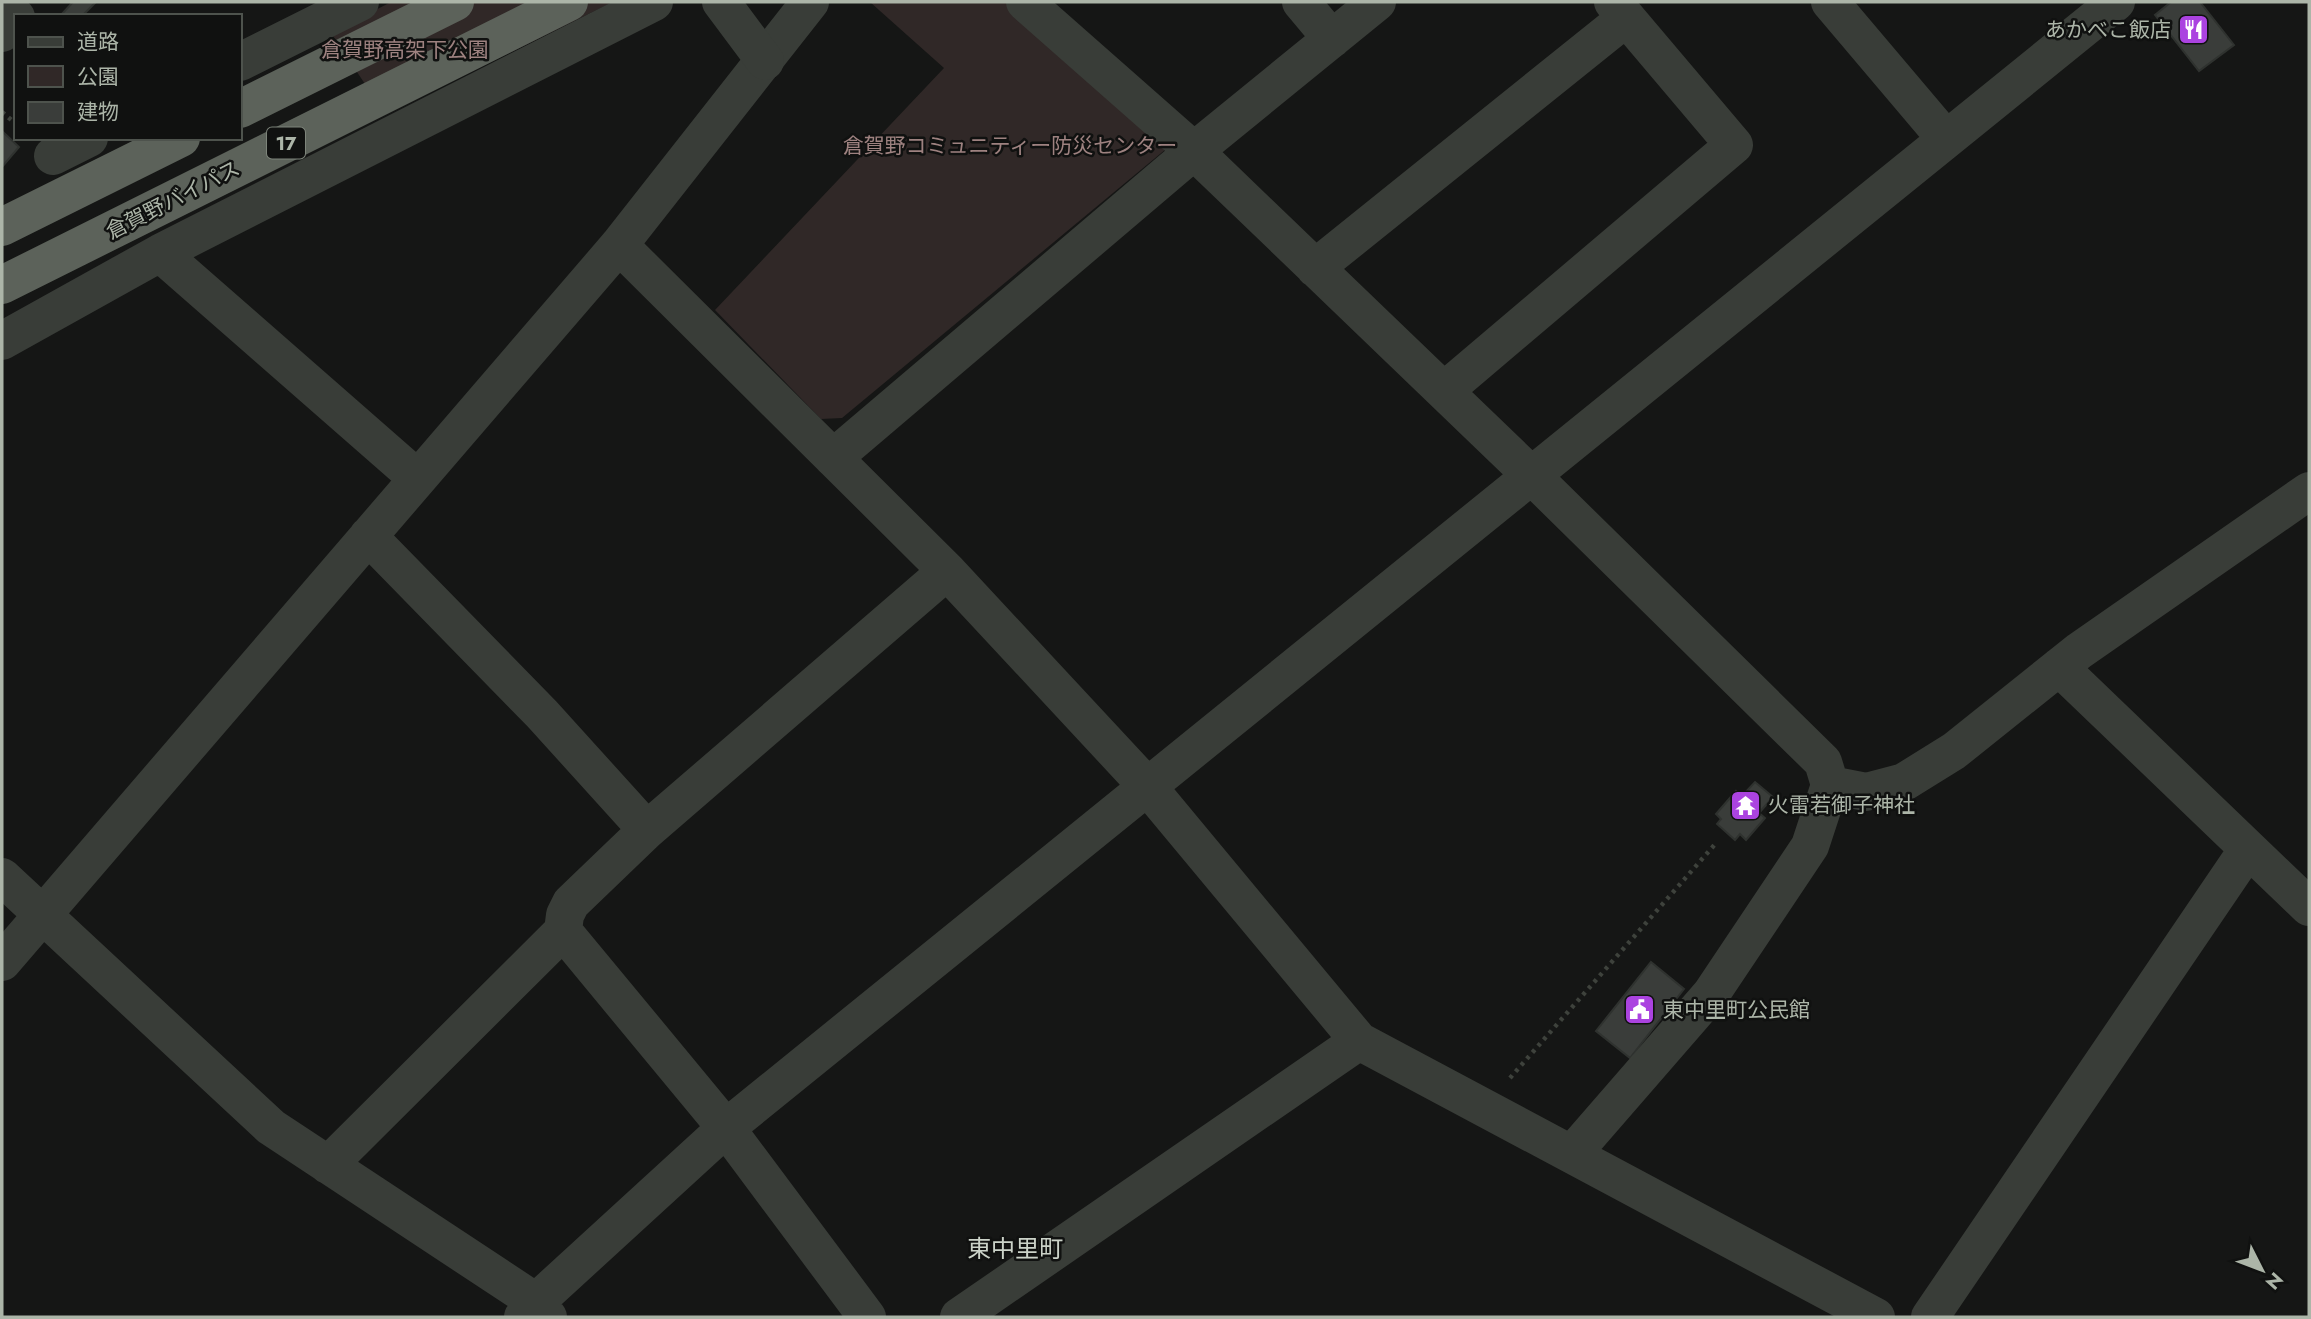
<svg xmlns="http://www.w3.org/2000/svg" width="2311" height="1319" viewBox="0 0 2311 1319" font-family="Jost,'Noto Sans JP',sans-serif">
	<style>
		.green { fill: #302827 }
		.building { fill: #3a3d3a; stroke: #2f322f; stroke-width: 2 }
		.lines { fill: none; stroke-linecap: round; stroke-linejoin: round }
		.path { stroke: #3e423c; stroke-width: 4.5; stroke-dasharray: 3.5 5; stroke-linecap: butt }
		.minor { stroke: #393d38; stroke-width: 38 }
		.tertiary { stroke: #393d38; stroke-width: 38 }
		.trunk { stroke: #5c625a; stroke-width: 38 }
		.trunk-bridge { stroke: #5c625a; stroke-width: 38 }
		.labels { text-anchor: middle; stroke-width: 5; stroke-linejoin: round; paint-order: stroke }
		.shield { fill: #101110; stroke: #7d847a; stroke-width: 2 }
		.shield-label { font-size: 19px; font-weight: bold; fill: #acb5a8 }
		.poi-label { font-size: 21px; fill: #acb5a8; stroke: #101110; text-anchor: start }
		.park-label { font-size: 21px; fill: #9e8280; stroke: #101110 }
		.street-label { font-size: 21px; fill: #acb5a8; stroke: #101110 }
		.quarter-label { font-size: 24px; fill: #cbd2c8; stroke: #101110 }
	</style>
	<rect width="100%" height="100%" fill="#151615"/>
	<path class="green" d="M 391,2 L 613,2 L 385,114 L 331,33 Z
		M 870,2 L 1006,2 L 1166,149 L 842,418 L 821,419 L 715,310 L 944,68 Z"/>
	<path class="building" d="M 73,2 L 96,2 L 82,16 L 60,16 Z
		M 2171,2 L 2200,2 L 2234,45 L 2199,71 L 2155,15 Z
		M 2,131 L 19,147 L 2,167 Z
		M 1755,782 L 1773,797 L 1759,813 L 1765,818 L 1746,840 L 1740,834 L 1735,840 L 1717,824 L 1721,819 L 1716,814 L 1736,791 L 1742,796 Z
		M 1651,962 L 1684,989 L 1630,1058 L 1596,1031 Z"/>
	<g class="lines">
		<path class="path" d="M 2,112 L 16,124
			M 1510,1078 L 1717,842"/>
		<path class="minor" d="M 1025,2 L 1194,151 L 1532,476 L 1823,762 L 1830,785 L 1810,846 L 1711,994 L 1572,1154
			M 1301,2 L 1332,39
			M 1830,2 L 1946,139
			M 2,33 L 16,17
			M 240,62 L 360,2
			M 53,156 L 89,138
			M 619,245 L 947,571 L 1147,786 L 1359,1041 L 1876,1317
			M 160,253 L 417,478
			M 1315,268 L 1626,18
			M 2,341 L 160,253 L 654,2
			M 1444,391 L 1734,145 L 1613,2
			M 833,458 L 1194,151 L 1377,2
			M 368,536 L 542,714 L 647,830
			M 2059,667 L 2309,907
			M 1830,785 L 1866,792 L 1904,782 L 1954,751 L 2079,651 L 2309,491
			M 2,877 L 271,1127 L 536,1302 L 548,1317
			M 2,962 L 619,245 L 810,2
			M 328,1165 L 563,931
			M 523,1317 L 536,1302 L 726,1128 L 2116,2
			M 867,1317 L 726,1128 L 563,931 L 565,915 L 571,903 L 647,830 L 947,571
			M 959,1317 L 1359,1041
			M 1930,1317 L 2248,849"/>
		<path class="tertiary" d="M 721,2 L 765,61"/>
		<path class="trunk" d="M 240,109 L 455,2"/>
		<path class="trunk-bridge" d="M 2,227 L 181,138
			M 2,285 L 569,2"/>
	</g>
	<defs>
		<symbol id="restaurant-square" viewBox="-11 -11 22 22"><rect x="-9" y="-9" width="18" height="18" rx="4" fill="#ab43e0" stroke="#101110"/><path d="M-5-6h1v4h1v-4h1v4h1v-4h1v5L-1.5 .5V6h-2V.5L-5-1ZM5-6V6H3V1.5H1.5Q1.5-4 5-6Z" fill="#fff"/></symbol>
		<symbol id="temple-square" viewBox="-11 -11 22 22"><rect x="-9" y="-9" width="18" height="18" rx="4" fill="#ab43e0" stroke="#101110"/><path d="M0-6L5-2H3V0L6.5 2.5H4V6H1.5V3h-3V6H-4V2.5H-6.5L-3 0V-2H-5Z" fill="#fff"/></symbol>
		<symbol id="civic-square" viewBox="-11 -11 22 22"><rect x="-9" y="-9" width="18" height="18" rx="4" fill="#ab43e0" stroke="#101110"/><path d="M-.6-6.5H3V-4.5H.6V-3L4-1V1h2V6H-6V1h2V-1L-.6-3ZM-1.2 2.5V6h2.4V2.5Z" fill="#fff"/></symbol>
	</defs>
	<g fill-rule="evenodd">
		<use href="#restaurant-square" x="2176" y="12" width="35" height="35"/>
		<use href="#temple-square" x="1728" y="788" width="35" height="35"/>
		<use href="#civic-square" x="1622" y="992" width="35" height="35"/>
	</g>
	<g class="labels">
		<rect class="shield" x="267" y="127.5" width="38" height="31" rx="5"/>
		<g class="shield-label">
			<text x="286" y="150">17</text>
		</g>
		<g class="poi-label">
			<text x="2171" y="37" text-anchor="end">あかべこ飯店</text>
			<text x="1768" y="812">火雷若御子神社</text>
			<text x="1663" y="1017">東中里町公民館</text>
		</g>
		<g class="park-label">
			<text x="405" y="57">倉賀野高架下公園</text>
			<text x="1010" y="153">倉賀野コミュニティー防災センター</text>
		</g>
		<g class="street-label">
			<text transform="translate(173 200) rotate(-27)" y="7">倉賀野バイパス</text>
		</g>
		<g class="quarter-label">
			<text x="1015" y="1257">東中里町</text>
		</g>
	</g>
	<rect width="2311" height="1319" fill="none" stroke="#acb5a8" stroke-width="7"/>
	<rect x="14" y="14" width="228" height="126" fill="#101110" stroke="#4e534d" stroke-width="2"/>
	<rect x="28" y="37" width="35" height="10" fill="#393d38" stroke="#4e534d" stroke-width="2"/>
	<text x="77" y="49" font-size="21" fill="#acb5a8">道路</text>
	<rect x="28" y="66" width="35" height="21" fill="#302827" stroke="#4e534d" stroke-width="2"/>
	<text x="77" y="84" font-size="21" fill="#acb5a8">公園</text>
	<rect x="28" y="102" width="35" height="21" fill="#3a3d3a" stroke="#4e534d" stroke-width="2"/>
	<text x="77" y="119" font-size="21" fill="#acb5a8">建物</text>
	<g transform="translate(2262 1270) rotate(132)" stroke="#101110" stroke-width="5" paint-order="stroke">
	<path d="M0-5L12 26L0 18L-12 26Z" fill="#acb5a8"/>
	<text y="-10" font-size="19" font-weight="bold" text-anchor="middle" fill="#acb5a8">N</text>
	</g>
</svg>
